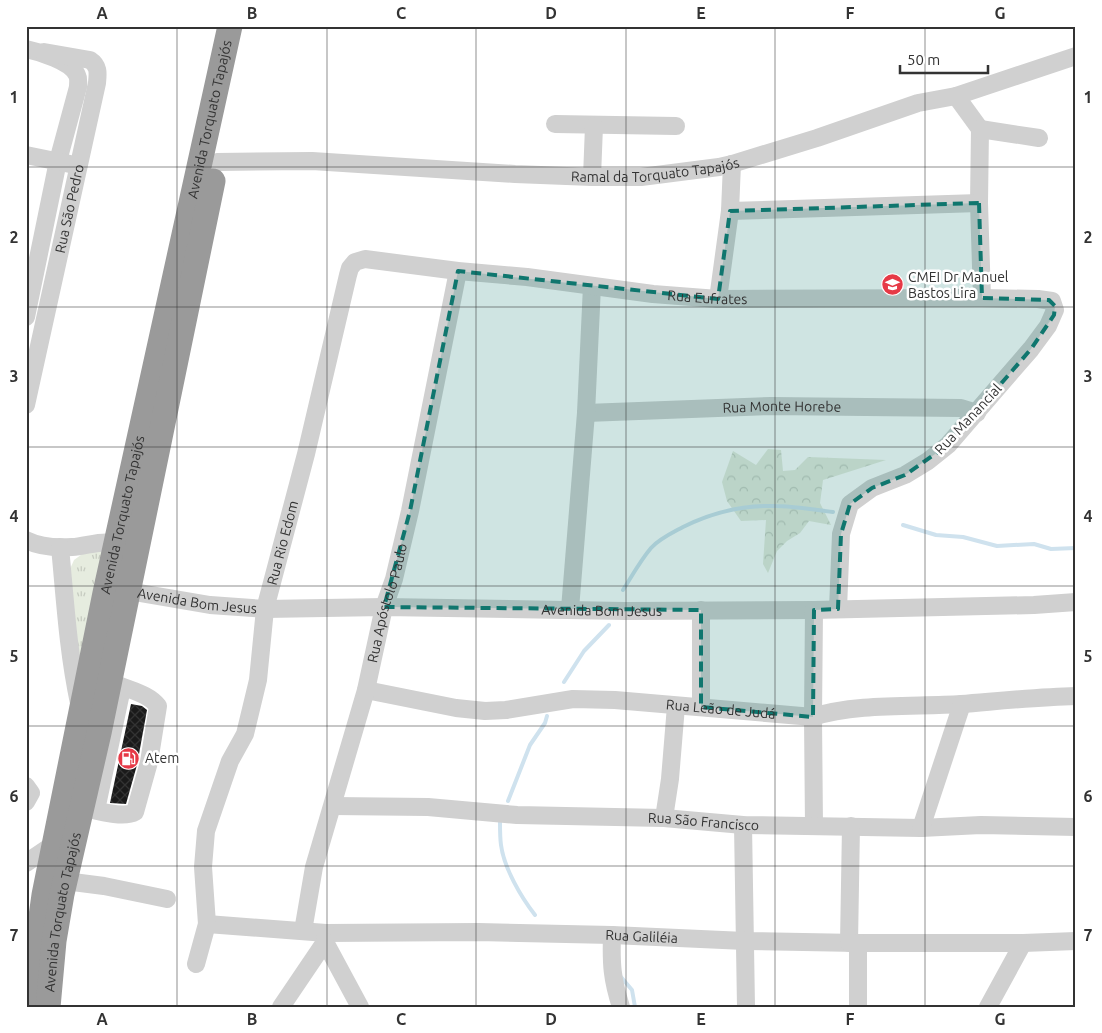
<svg xmlns="http://www.w3.org/2000/svg" width="1102" height="1033" viewBox="0 0 1102 1033" font-family="Ubuntu,sans-serif">
	<style>
		.grass { fill: url(#grass-tufts) }
		.forest { fill: url(#forest-crowns) }
		.lines { fill: none; stroke-linecap: round; stroke-linejoin: round }
		.stream { stroke: #cfe2ee; stroke-width: 4 }
		.building { fill: url(#building-cross-hatch) }
		.minor { stroke: #d0d0d0; stroke-width: 18 }
		.highway { stroke: #9a9a9a; stroke-width: 25 }
		.marked { fill: #0f766e; fill-opacity: 0.2; stroke: #0f766e; stroke-width: 4; stroke-dasharray: 10 6; stroke-linejoin: round }
		.grid { fill: none; stroke: #333; stroke-width: 1; stroke-opacity: 0.55 }
		.labels { text-anchor: middle; stroke-width: 5; stroke-linejoin: round; paint-order: stroke }
		.street-label { font-size: 14px; fill: #333; stroke: #fff }
		.poi-label { font-size: 14px; fill: #333; stroke: #fff; text-anchor: start }
		.neatline { fill: none; stroke: #333; stroke-width: 2 }
		.grid-label { font-size: 16px; text-anchor: middle; font-weight: bold; fill: #333 }
	</style>
	<defs>
		<pattern id="grass-tufts" width="24" height="20" patternUnits="userSpaceOnUse" patternTransform="scale(1.25)"><rect width="24" height="20" fill="#e6ecdf"/><path d="M3 7l-1-3M5 7V3M7 7l1-3M15 17l-1-3M17 17v-4M19 17l1-3" fill="none" stroke="#c6cbc0"/></pattern>
		<pattern id="forest-crowns" width="20" height="18" patternUnits="userSpaceOnUse" patternTransform="scale(1.25)"><rect width="20" height="18" fill="#e6ecdf"/><path d="M2 6a3 3 0 1 1 6 0M12 15a3 3 0 1 1 6 0" fill="none" stroke="#c6cbc0"/></pattern>
		<pattern id="building-cross-hatch" width="8" height="8" patternUnits="userSpaceOnUse" patternTransform="scale(1.25)"><rect width="8" height="8" fill="#1a1a1a"/><path d="M0 0l8 8M0 8l8-8" fill="none" stroke="#333"/></pattern>
	</defs>
	<rect width="100%" height="100%" fill="#fff"/>
	<path class="grass" d="M 108,551 L 81,666 L 66,578 L 74,560 L 85,552 Z"/>
	<path class="forest" d="M 768,449 L 781,450 L 783,471 L 795,470 L 808,457 L 886,460 L 823,480 L 820,503 L 831,525 L 809,521 L 800,533 L 787,541 L 777,551 L 768,573 L 763,564 L 766,520 L 741,521 L 727,501 L 722,482 L 733,451 L 756,465 Z"/>
	<g class="lines">
		<path class="stream" d="M 903,525 L 936,535 L 963,537 L 997,546 L 1034,544 L 1051,549 L 1076,548
			M 623,590 C 632,576 640,561 651,548 C 659,539 672,533 683,527 C 711,513 744,505 776,506 C 795,506 814,510 833,512
			M 564,682 L 584,651 L 609,625
			M 508,801 L 530,745 L 545,723 L 547,716
			M 500,822 C 500,830 500,838 501,845 C 504,868 521,897 535,915
			M 621,977 L 632,990 L 635,1007"/>
	</g>
	<path class="building" d="M 131,704 L 142,706 L 147,710 L 137,765 L 126,804 L 110,803 Z"/>
	<g class="lines">
		<g class="minor">
			<path d="M 26,49 C 40,52 71,61 77,75 C 79,79 78,82 78,87 L 58,161 L 26,317"/>
			<path d="M 956,96 L 980,129 L 979,203 L 982,298"/>
			<path d="M 555,124 L 676,126"/>
			<path d="M 980,129 L 1039,138"/>
			<path d="M 26,155 L 70,164"/>
			<path id="s1" d="M 217,162 L 312,161 L 515,174 L 592,177 L 641,177 L 719,167 L 732,164 L 817,138 L 918,103 L 956,96 L 1076,56"/>
			<path d="M 592,177 L 594,126"/>
			<path d="M 730,211 L 979,203"/>
			<path d="M 718,299 L 730,211 L 732,164"/>
			<path id="s2" d="M 26,405 L 97,83 C 98,73 99,66 90,60 L 44,52"/>
			<path id="s3" d="M 586,413 L 771,406 L 961,408 L 977,413"/>
			<path d="M 26,540 C 40,547 57,548 72,547 C 90,546 110,536 125,549"/>
			<path d="M 60,547 C 65,599 68,652 79,703"/>
			<path id="s4" d="M 128,591 L 210,605 L 265,609 L 384,607 L 625,611 L 814,610 L 1034,605 L 1076,602"/>
			<path d="M 570,609 L 586,413 L 592,286"/>
			<path d="M 701,610 L 701,707"/>
			<path d="M 814,610 L 813,717 L 814,826"/>
			<path id="s5" d="M 366,690 L 456,708 L 485,711 L 506,710 L 573,699 L 615,700 L 813,717 C 855,703 916,707 961,704 C 999,701 1037,697 1076,696"/>
			<path d="M 26,786 L 31,793 L 26,802"/>
			<path id="s6" d="M 333,806 L 428,807 L 517,815 L 664,818 L 743,825 L 921,828 L 981,825 L 1076,827"/>
			<path d="M 81,807 C 95,810 123,819 135,812 L 149,762 L 158,706 C 147,692 126,690 110,681"/>
			<path d="M 96,810 L 122,688"/>
			<path d="M 664,818 L 670,779 L 676,706"/>
			<path d="M 743,825 L 746,1007"/>
			<path d="M 921,828 L 962,704"/>
			<path d="M 26,863 L 54,844"/>
			<path d="M 65,881 L 104,886 L 167,899"/>
			<path id="s7" d="M 207,924 L 326,933 L 478,932 L 612,935 L 745,941 L 858,943 L 1023,943 L 1076,941"/>
			<path id="s8" d="M 303,931 L 314,867 L 366,690 L 384,607 L 394,579 L 410,511 L 458,271"/>
			<path d="M 326,933 L 325,942 L 360,1007"/>
			<path d="M 612,935 C 611,964 612,979 621,1007"/>
			<path d="M 849,943 L 851,826"/>
			<path id="s9" d="M 196,964 L 207,924 L 203,867 L 206,831 L 230,761 L 245,734 L 258,680 L 265,609 L 306,454 L 348,275 L 350,268 L 355,262 L 365,259 L 458,271 L 527,277 L 653,294 L 718,299 L 982,298 L 1038,299 L 1052,301 L 1055,310 L 1048,326 L 1031,349 L 948,445 L 928,461 L 905,475 L 872,488 L 850,504 L 841,534 L 838,609"/>
			<path d="M 281,1007 L 325,942"/>
			<path d="M 858,1007 L 858,943"/>
			<path d="M 988,1007 L 1023,943"/>
		</g>
		<g class="highway">
			<path id="s10" d="M 31,1007 L 33,974 L 44,895 L 105,593 L 230,26"/>
			<path id="s11" d="M 48,1007 L 54,941 L 62,894 L 99,733 L 213,181"/>
		</g>
	</g>
	<path class="marked" d="M 979,203 L 982,298 L 1049,300 L 1055,306 L 1054,315 L 1031,349 L 948,445 L 905,475 L 872,488 L 850,504 L 841,534 L 838,609 L 814,610 L 813,717 L 701,707 L 701,610 L 384,607 L 410,511 L 458,271 L 718,299 L 730,211 Z"/>
	<path class="grid" d="M 177,26 L 177,1007M 327,26 L 327,1007M 476,26 L 476,1007M 626,26 L 626,1007M 775,26 L 775,1007M 925,26 L 925,1007M 26,167 L 1076,167M 26,307 L 1076,307M 26,447 L 1076,447M 26,586 L 1076,586M 26,726 L 1076,726M 26,866 L 1076,866"/>
	<defs>
		<symbol id="school-disc" viewBox="-11 -11 22 22"><circle r="9.5" fill="#e63946" stroke="#fff"/><path d="M0-5L7-2L0 1L-7-2ZM-4 1L0 2.5L4 1V4Q0 6-4 4Z" fill="#fff"/></symbol>
		<symbol id="fuel-disc" viewBox="-11 -11 22 22"><circle r="9.5" fill="#e63946" stroke="#fff"/><path d="M-5.5-6h7V0h2V4h1.3V-2.5L3-4.5l.8-.8L6-3V5H2.5V1h-1V6h-7ZM-4.2-4.7v3.2H.2V-4.7Z" fill="#fff"/></symbol>
	</defs>
	<g fill-rule="evenodd">
		<use href="#school-disc" x="880" y="272" width="25" height="25"/>
		<use href="#fuel-disc" x="116" y="746" width="25" height="25"/>
	</g>
	<g class="labels">
		<g class="street-label">
			<text dy="5" stroke="none"><textPath href="#s10" startOffset="906">Avenida Torquato Tapajós</textPath></text>
			<text dy="5" stroke="none"><textPath href="#s1" startOffset="439">Ramal da Torquato Tapajós</textPath></text>
			<text dy="5" stroke="none"><textPath href="#s2" startOffset="201">Rua São Pedro</textPath></text>
			<text dy="5" stroke="none"><textPath href="#s9" startOffset="1081">Rua Eufrates</textPath></text>
			<text dy="5" stroke="none"><textPath href="#s3" startOffset="196">Rua Monte Horebe</textPath></text>
			<text transform="translate(968 419) rotate(-47)" y="5">Rua Manancial</text>
			<text dy="5" stroke="none"><textPath href="#s10" startOffset="501">Avenida Torquato Tapajós</textPath></text>
			<text dy="5" stroke="none"><textPath href="#s9" startOffset="435">Rua Rio Edom</textPath></text>
			<text dy="5" stroke="none"><textPath href="#s4" startOffset="70">Avenida Bom Jesus</textPath></text>
			<text dy="5" stroke="none"><textPath href="#s8" startOffset="339">Rua Apóstolo Paulo</textPath></text>
			<text dy="5" stroke="none"><textPath href="#s4" startOffset="475">Avenida Bom Jesus</textPath></text>
			<text dy="5" stroke="none"><textPath href="#s5" startOffset="358">Rua Leão de Judá</textPath></text>
			<text dy="5" stroke="none"><textPath href="#s6" startOffset="371">Rua São Francisco</textPath></text>
			<text dy="5" stroke="none"><textPath href="#s11" startOffset="96">Avenida Torquato Tapajós</textPath></text>
			<text dy="5" stroke="none"><textPath href="#s7" startOffset="435">Rua Galiléia</textPath></text>
		</g>
		<g class="poi-label">
			<text x="908" y="282">CMEI Dr Manuel<tspan x="908" dy="16">Bastos Lira</tspan></text>
			<text x="145" y="763">Atem</text>
		</g>
	</g>
	<rect width="1102" height="1033" fill="none" stroke="#ffffff" stroke-width="55"/>
	<path d="M900 65v8h88v-8" fill="none" stroke="#333333" stroke-width="2.5"/>
	<text x="907" y="65" font-size="15" fill="#333333" stroke="#ffffff" stroke-width="4" paint-order="stroke">50 m</text>
	<rect x="28" y="28" width="1046" height="978" class="neatline"/>
	<g class="grid-label">
		<text x="102" y="19">A</text>
		<text x="252" y="19">B</text>
		<text x="401" y="19">C</text>
		<text x="551" y="19">D</text>
		<text x="701" y="19">E</text>
		<text x="850" y="19">F</text>
		<text x="1000" y="19">G</text>
		<text x="14" y="103">1</text>
		<text x="1088" y="103">1</text>
		<text x="14" y="243">2</text>
		<text x="1088" y="243">2</text>
		<text x="14" y="382">3</text>
		<text x="1088" y="382">3</text>
		<text x="14" y="522">4</text>
		<text x="1088" y="522">4</text>
		<text x="14" y="662">5</text>
		<text x="1088" y="662">5</text>
		<text x="14" y="802">6</text>
		<text x="1088" y="802">6</text>
		<text x="14" y="941">7</text>
		<text x="1088" y="941">7</text>
		<text x="102" y="1025">A</text>
		<text x="252" y="1025">B</text>
		<text x="401" y="1025">C</text>
		<text x="551" y="1025">D</text>
		<text x="701" y="1025">E</text>
		<text x="850" y="1025">F</text>
		<text x="1000" y="1025">G</text>
	</g>
</svg>
